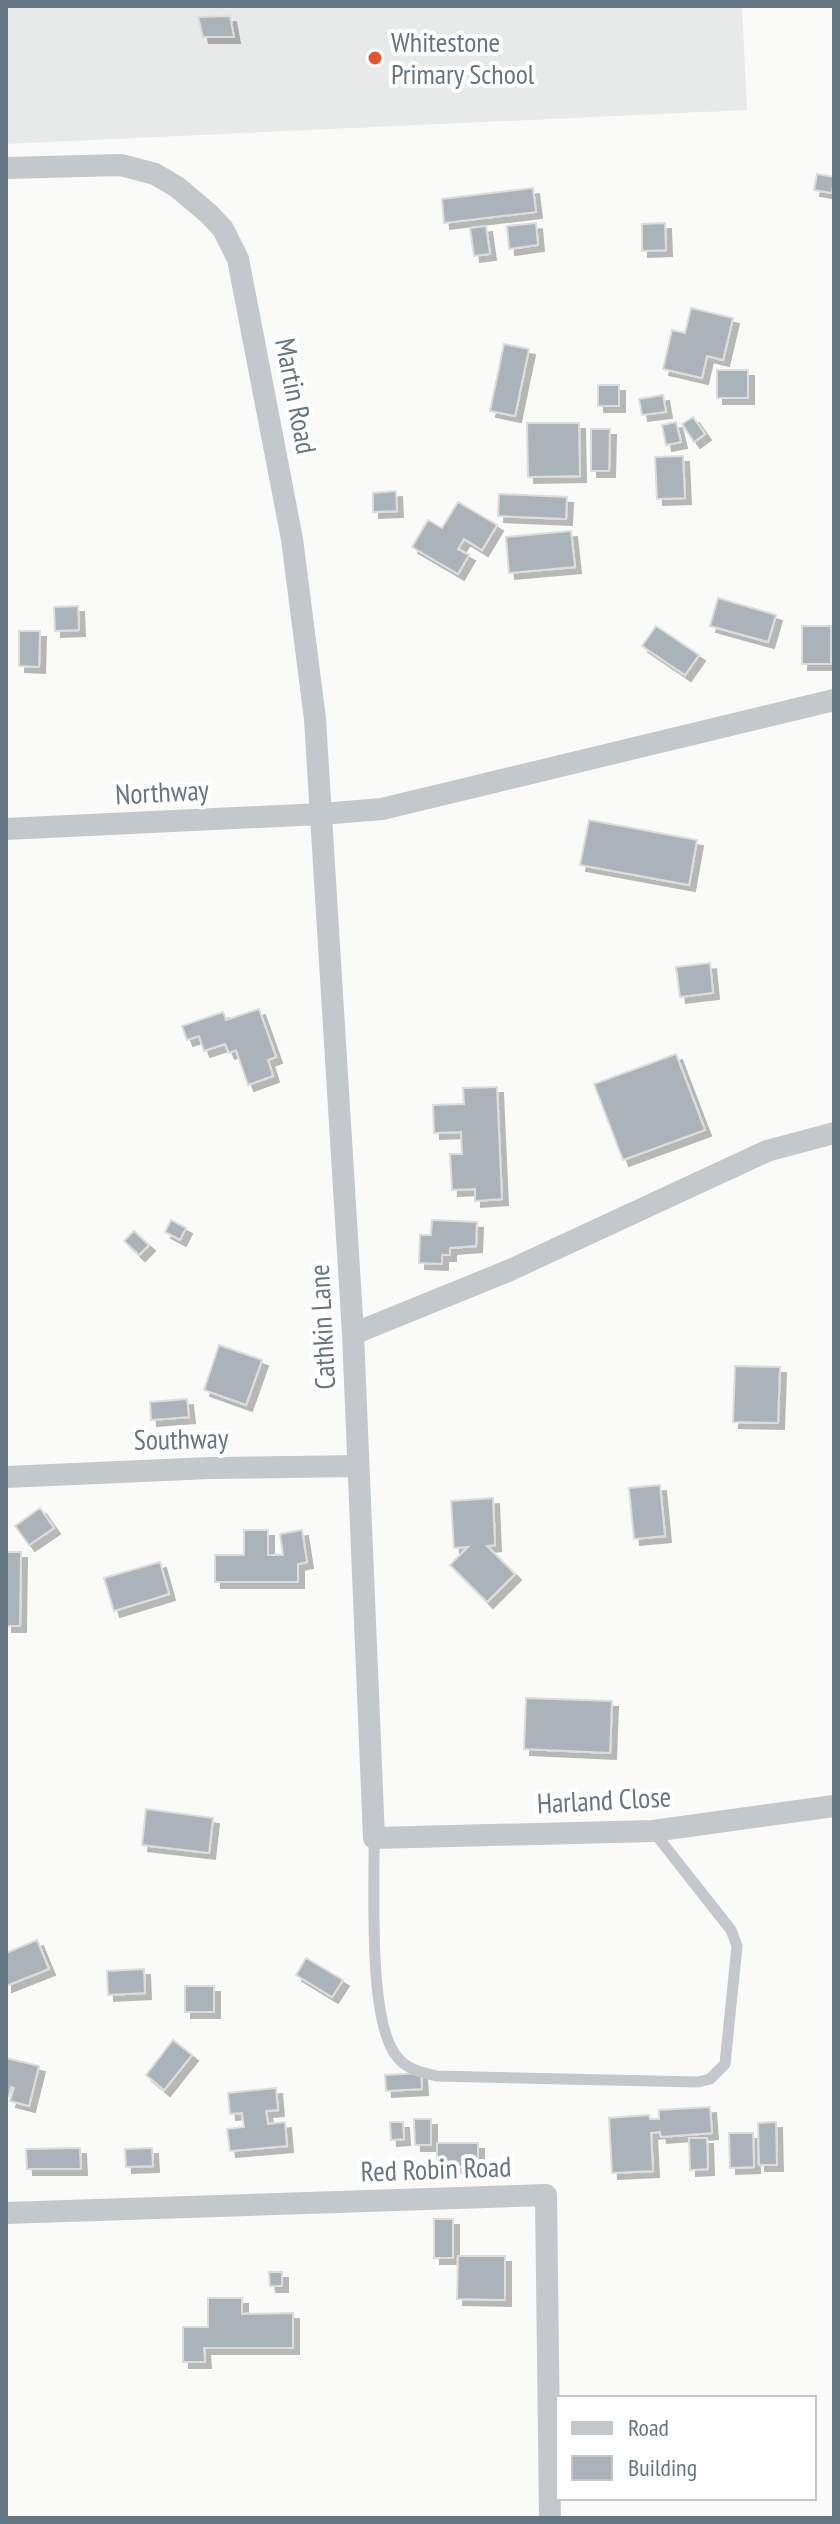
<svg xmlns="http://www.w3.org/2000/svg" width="840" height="2524" viewBox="0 0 840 2524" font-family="'PT Sans Narrow',sans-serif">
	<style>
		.built { fill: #e8e9e9 }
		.building { fill: #aab3b9; stroke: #dcdcda; stroke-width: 2; filter: url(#shadow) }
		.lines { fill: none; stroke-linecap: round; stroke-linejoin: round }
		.service { stroke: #c3c8cc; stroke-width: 11 }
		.minor { stroke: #c3c8cc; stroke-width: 22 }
		.poi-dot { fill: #e4572e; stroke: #fff; stroke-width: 3 }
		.labels { text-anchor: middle; stroke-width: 8; stroke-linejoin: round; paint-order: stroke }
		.poi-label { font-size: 28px; fill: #657683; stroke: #fff; text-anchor: start }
		.street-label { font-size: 28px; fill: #657683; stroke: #fff }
	</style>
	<defs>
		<filter id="shadow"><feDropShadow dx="6" dy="6" stdDeviation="0" flood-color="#0004"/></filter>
	</defs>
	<rect width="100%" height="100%" fill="#fafaf8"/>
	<path class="built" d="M 6,6 L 742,6 L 747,110 L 6,144 Z"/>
	<path class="building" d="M 230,16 L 234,37 L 203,37 L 198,17 Z
		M 817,174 L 834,177 L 832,193 L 814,190 Z
		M 533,188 L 536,212 L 444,223 L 442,199 Z
		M 536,223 L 538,245 L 509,249 L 507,226 Z
		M 665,223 L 666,250 L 642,251 L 642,224 Z
		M 486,226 L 490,254 L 474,256 L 470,228 Z
		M 691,308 L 733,318 L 723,360 L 707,356 L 702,378 L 663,369 L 672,330 L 685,333 Z
		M 504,344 L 529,349 L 515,416 L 490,411 Z
		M 717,370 L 748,370 L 748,398 L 717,398 Z
		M 598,385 L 619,385 L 619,406 L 598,406 Z
		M 663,395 L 666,412 L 642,415 L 639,399 Z
		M 693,417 L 705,434 L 694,442 L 682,424 Z
		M 676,422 L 681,442 L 666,445 L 662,425 Z
		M 527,423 L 579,423 L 580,476 L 528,477 Z
		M 591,429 L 610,429 L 609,471 L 591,471 Z
		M 683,456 L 685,498 L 657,499 L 655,457 Z
		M 396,491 L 397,511 L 373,512 L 373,493 Z
		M 499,494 L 567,497 L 566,519 L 498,516 Z
		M 458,502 L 497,525 L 482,550 L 464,539 L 458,549 L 469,555 L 458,574 L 412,547 L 428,520 L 442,528 Z
		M 571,531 L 575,567 L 509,573 L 506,537 Z
		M 718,598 L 776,615 L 768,642 L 710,626 Z
		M 78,606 L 79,630 L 55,631 L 54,607 Z
		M 656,626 L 699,655 L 685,675 L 642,646 Z
		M 802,626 L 831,626 L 831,664 L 802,664 Z
		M 19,631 L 40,631 L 39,667 L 19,666 Z
		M 589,820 L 697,840 L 689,885 L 580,865 Z
		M 710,963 L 713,993 L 680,997 L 676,967 Z
		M 259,1009 L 276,1057 L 268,1060 L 273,1076 L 248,1085 L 236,1050 L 229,1053 L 225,1044 L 204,1051 L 199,1036 L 187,1040 L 182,1026 L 223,1012 L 226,1020 Z
		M 676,1054 L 705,1130 L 623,1160 L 594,1084 Z
		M 497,1087 L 502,1199 L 475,1201 L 475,1189 L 452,1190 L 450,1154 L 462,1154 L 461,1132 L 434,1133 L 433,1105 L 464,1104 L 463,1088 Z
		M 171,1220 L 186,1228 L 180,1240 L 165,1232 Z
		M 432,1220 L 477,1222 L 476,1246 L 450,1248 L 450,1255 L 442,1255 L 442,1264 L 419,1263 L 420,1235 L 431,1235 Z
		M 134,1231 L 149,1245 L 139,1255 L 124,1241 Z
		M 219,1345 L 262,1360 L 246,1405 L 204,1390 Z
		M 735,1366 L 780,1367 L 778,1423 L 733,1422 Z
		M 187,1399 L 189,1417 L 151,1420 L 150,1402 Z
		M 660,1485 L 665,1536 L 634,1539 L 629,1488 Z
		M 493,1498 L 495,1545 L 487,1546 L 515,1574 L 487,1602 L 450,1565 L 468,1547 L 454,1548 L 451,1501 Z
		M 40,1508 L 54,1528 L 29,1545 L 15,1526 Z
		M 244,1530 L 268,1530 L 268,1555 L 283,1555 L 280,1534 L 302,1530 L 307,1562 L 298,1564 L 298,1582 L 215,1582 L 215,1555 L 244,1555 Z
		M 6,1552 L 21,1552 L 20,1626 L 6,1626 Z
		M 160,1562 L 169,1594 L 114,1611 L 104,1578 Z
		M 526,1698 L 612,1701 L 610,1753 L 524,1749 Z
		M 146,1809 L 213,1818 L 209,1853 L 142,1845 Z
		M 37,1940 L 49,1969 L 6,1986 L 6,1953 Z
		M 306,1958 L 343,1980 L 332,1997 L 296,1975 Z
		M 144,1969 L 145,1993 L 108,1995 L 107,1971 Z
		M 185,1986 L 214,1986 L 214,2012 L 185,2012 Z
		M 173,2040 L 192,2055 L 164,2090 L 146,2075 Z
		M 6,2058 L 39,2066 L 29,2106 L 10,2101 L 14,2088 L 11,2087 L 9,2096 L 6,2095 Z
		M 421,2073 L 422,2089 L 386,2091 L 385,2075 Z
		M 276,2088 L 278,2110 L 266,2111 L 268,2124 L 285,2122 L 287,2146 L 230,2151 L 227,2129 L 244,2127 L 242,2113 L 230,2114 L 228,2093 Z
		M 710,2107 L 712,2133 L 661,2137 L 660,2132 L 651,2133 L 653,2171 L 612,2173 L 609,2118 L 649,2115 L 650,2119 L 659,2119 L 659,2110 Z
		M 414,2119 L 431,2119 L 431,2145 L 415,2145 Z
		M 390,2122 L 403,2122 L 404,2139 L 391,2140 Z
		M 776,2122 L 777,2165 L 759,2165 L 758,2123 Z
		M 729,2133 L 753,2133 L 754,2167 L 730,2168 Z
		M 689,2138 L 707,2138 L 708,2169 L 690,2170 Z
		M 437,2143 L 478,2143 L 478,2167 L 437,2167 Z
		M 80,2148 L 81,2169 L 27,2169 L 26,2149 Z
		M 152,2148 L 153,2166 L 126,2167 L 125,2149 Z
		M 434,2219 L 453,2219 L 453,2258 L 434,2258 Z
		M 458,2256 L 505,2256 L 505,2300 L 457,2299 Z
		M 269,2272 L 282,2272 L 282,2286 L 270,2286 Z
		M 208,2298 L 242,2298 L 242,2314 L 293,2313 L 293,2348 L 204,2348 L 205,2362 L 183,2362 L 183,2327 L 208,2327 Z"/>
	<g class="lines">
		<path class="service" d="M 374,1838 C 375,1886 367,2024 398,2058 C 408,2070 423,2073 437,2076 L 698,2082 L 710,2079 L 725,2064 L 737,1946 L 731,1930 L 653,1831"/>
		<path class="minor" d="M 6,168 L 121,165 L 155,174 L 177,187 L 209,214 L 223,229 L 238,259 L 292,539 L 315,719 L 353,1334 L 374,1838 L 653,1831 L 834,1806
			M 6,829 L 321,814 L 382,809 L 834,700
			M 353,1334 L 508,1271 L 767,1151 L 834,1133
			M 6,1477 L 210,1468 L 358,1466
			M 6,2213 L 546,2195 L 550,2518"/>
	</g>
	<circle class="poi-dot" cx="375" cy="58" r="8"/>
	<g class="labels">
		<g class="poi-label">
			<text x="391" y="52">Whitestone<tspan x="391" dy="32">Primary School</tspan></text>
		</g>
		<g class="street-label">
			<text transform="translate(296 396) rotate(79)" y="10">Martin Road</text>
			<text transform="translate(162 792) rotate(-3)" y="10">Northway</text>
			<text transform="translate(322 1327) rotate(-93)" y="10">Cathkin Lane</text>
			<text transform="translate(181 1439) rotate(-1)" y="10">Southway</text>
			<text transform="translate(604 1800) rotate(-3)" y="10">Harland Close</text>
			<text transform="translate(436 2169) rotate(-2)" y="10">Red Robin Road</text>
		</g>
	</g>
	<rect width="840" height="2524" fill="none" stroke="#657683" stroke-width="16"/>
	<rect x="556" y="2396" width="260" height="104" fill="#ffffff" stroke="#c1c8cd" stroke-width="2"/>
	<rect x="572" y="2422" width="40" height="12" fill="#c3c8cc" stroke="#c1c8cd" stroke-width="2"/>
	<text x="628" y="2436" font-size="24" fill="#657683">Road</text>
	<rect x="572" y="2456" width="40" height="24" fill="#aab3b9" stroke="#c1c8cd" stroke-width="2"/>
	<text x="628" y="2476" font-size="24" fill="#657683">Building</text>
</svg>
